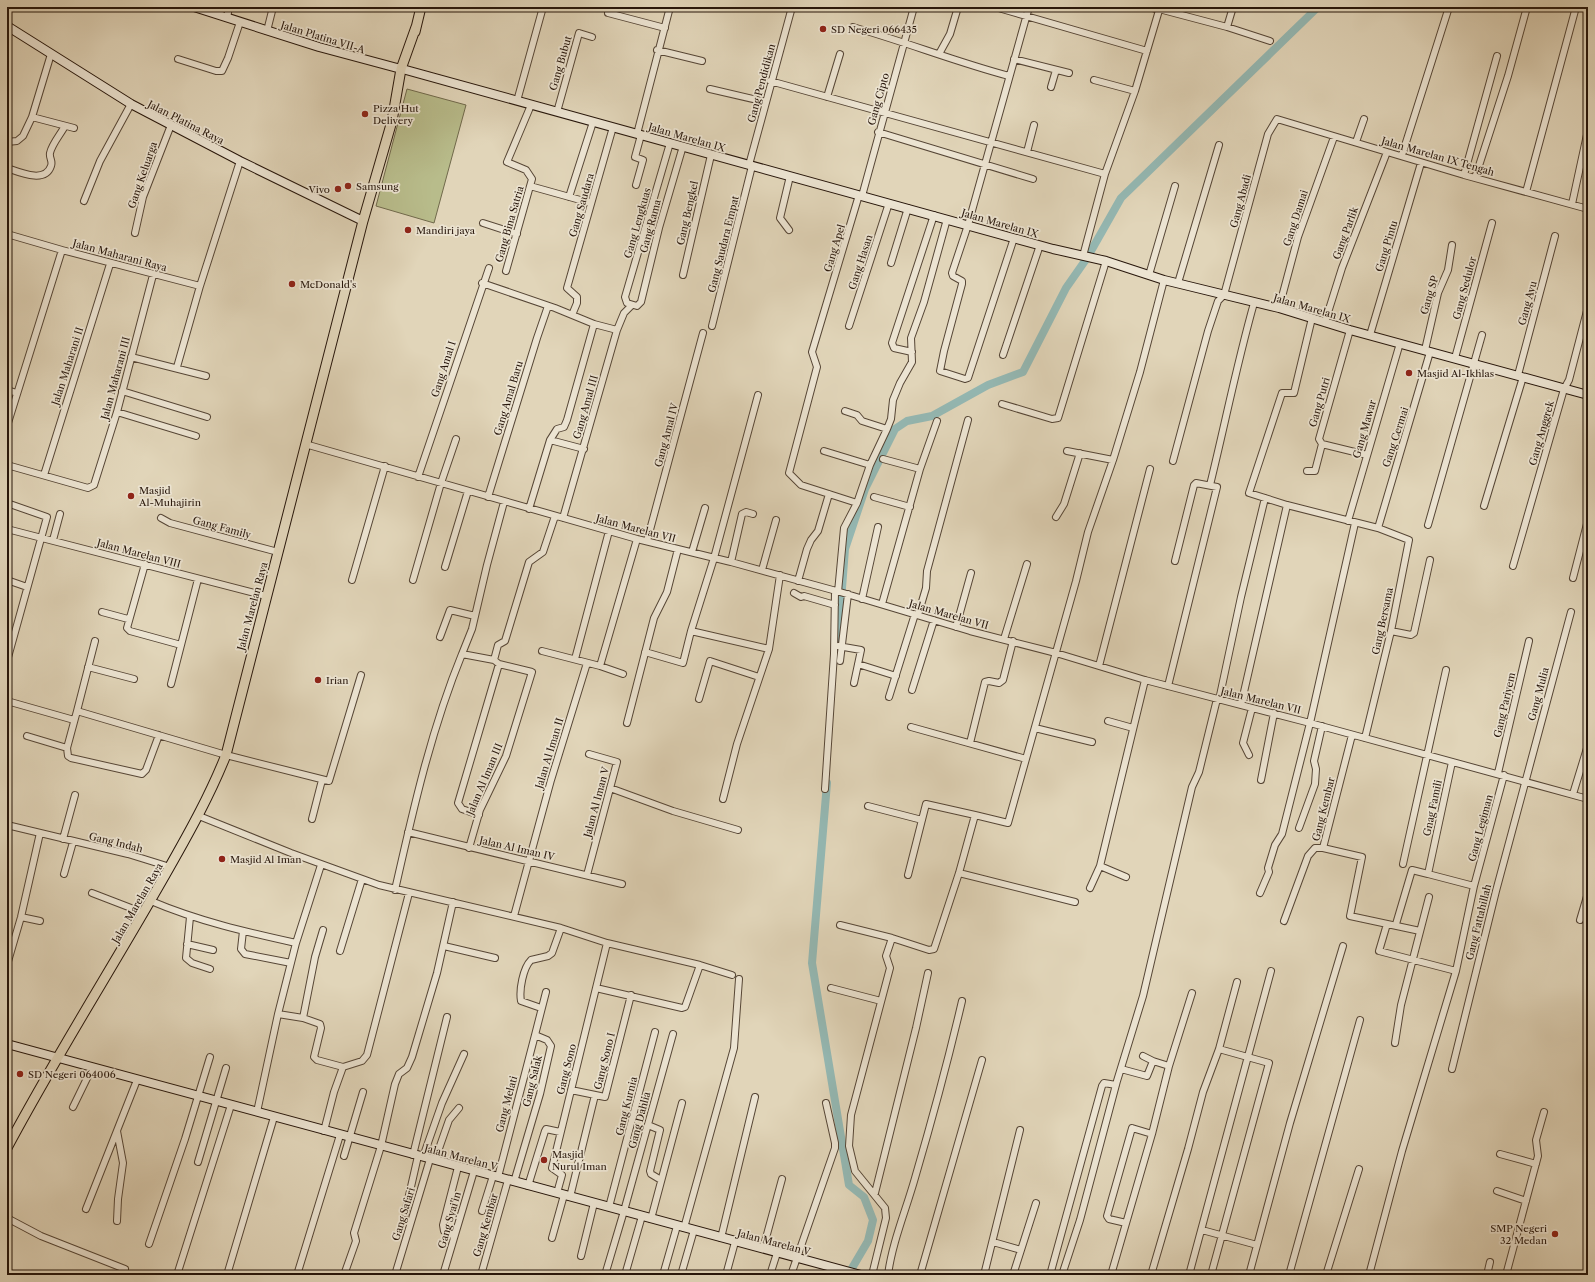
<svg xmlns="http://www.w3.org/2000/svg" width="1595" height="1282" viewBox="0 0 1595 1282" font-family="'Libre Caslon Text',serif">
	<style>
		.grass { fill: #b8bc8b; stroke: #70694b }
		.lines { fill: none; stroke-linecap: round; stroke-linejoin: round }
		.canal { stroke: #94b8b3; stroke-width: 8 }
		.street-casing { stroke: #564636; stroke-width: 8 }
		.secondary-casing { stroke: #27160b; stroke-width: 10 }
		.primary-casing { stroke: #27160b; stroke-width: 11 }
		.street { stroke: #ece4d2; stroke-width: 6 }
		.secondary { stroke: #ece4d2; stroke-width: 8 }
		.primary { stroke: #e1d5b9; stroke-width: 9 }
		.poi-dot { fill: #8f2418; stroke: #ece4d2; stroke-width: 1.5 }
		.labels { text-anchor: middle; stroke-width: 3.5; stroke-linejoin: round; paint-order: stroke }
		.poi-label { font-size: 10px; fill: #27160b; stroke: #ece4d2; text-anchor: start }
		.street-label { font-size: 10px; fill: #27160b; stroke: #ece4d2 }
	</style>
	<rect width="100%" height="100%" fill="#e1d5b9"/>
	<filter id="stains"><feTurbulence type="fractalNoise" baseFrequency=".005" numOctaves="4"/><feColorMatrix values="0 0 0 0 .2 0 0 0 0 .09 0 0 0 0 .02 0 0 0 .5 -.17"/></filter>
	<radialGradient id="worn" r=".72"><stop offset=".6" stop-color="#630" stop-opacity="0"/><stop offset="1" stop-color="#630" stop-opacity=".3"/></radialGradient>
	<path class="grass" d="M 407,89 L 466,105 L 434,223 L 376,206 Z"/>
	<g class="lines">
		<path class="canal" d="M 837,653 L 845,549 L 865,489 L 895,429 L 907,421 L 932,416 L 988,385 L 1023,372 L 1066,288 L 1087,258 L 1121,198 L 1318,7
			M 827,783 L 812,963 L 849,1185 L 864,1197 L 873,1220 L 868,1241 L 848,1275"/>
		<defs>
			<path id="street" d="M 995,7 L 1147,51
				M 1149,7 L 1159,10
				M 1585,7 L 1588,8
				M 1159,9 L 1227,27 L 1270,41
				M 608,13 L 665,28
				M 227,18 L 229,7
				M 853,27 C 906,42 956,62 1009,76
				M 1227,27 L 1233,7
				M 267,31 L 273,7
				M 657,50 L 702,61
				M 939,54 L 950,34 L 958,7
				M 178,59 L 216,71 L 222,71 L 228,58 L 240,22
				M 1014,59 L 1069,73
				M 1094,80 L 1135,91
				M 770,81 L 1105,174
				M 1051,87 L 1056,70
				M 710,89 L 766,102
				M 827,97 L 840,54
				M 517,101 L 543,7
				M 557,112 L 579,33 L 592,37
				M 32,117 L 74,128
				M 878,132 L 1033,179
				M 637,134 L 670,7
				M 7,142 L 17,141 L 23,136 L 32,117 L 51,54
				M 1356,142 L 1364,119
				M 670,143 L 625,297 L 627,303 L 637,306 L 641,302 L 659,228 L 683,146
				M 1027,152 L 1034,125
				M 1402,155 L 1449,7
				M 749,165 L 792,7
				M 7,168 C 19,172 45,184 51,166 C 53,161 49,158 50,153 C 52,144 60,135 65,126
				M 1464,175 L 1497,56
				M 1475,178 L 1508,76 L 1527,7
				M 636,185 L 643,160 L 635,157 L 641,135
				M 530,186 L 591,203
				M 1526,192 L 1576,7
				M 862,196 L 914,7
				M 569,197 L 593,122
				M 84,201 L 100,161 L 131,104
				M 1572,204 L 1588,130
				M 483,223 L 517,234
				M 789,230 L 780,218 L 790,176
				M 135,233 L 143,197 L 171,125
				M 7,234 L 62,250
				M 1014,238 L 968,378 L 965,379 L 940,371 L 944,351 L 962,284 L 962,281 L 953,276 L 952,273 L 968,225 L 1029,7
				M 1083,256 L 1105,174 L 1135,91 L 1160,7
				M 891,263 L 908,208
				M 506,271 L 532,179 L 526,170 L 507,162 L 531,105
				M 683,275 L 711,155
				M 1149,275 L 1175,186
				M 482,283 L 555,308 L 594,324
				M 1178,283 L 1219,145
				M 1279,308 L 1298,237 L 1334,137
				M 572,315 L 577,303 L 577,297 L 567,288 L 613,127
				M 1312,318 L 1294,393 L 1282,393 L 1249,493 L 1287,505 L 1378,528 L 1409,540 L 1391,631 L 1365,738
				M 1325,322 L 1342,268 L 1387,152
				M 712,326 L 752,166
				M 849,326 L 889,203
				M 1370,335 L 1421,163
				M 1425,350 L 1438,293 L 1448,270 L 1452,245
				M 912,352 L 894,348 L 892,343 L 934,215
				M 1003,355 L 1040,245
				M 131,357 L 206,376
				M 1455,358 L 1492,223
				M 177,367 L 200,286
				M 1518,375 L 1555,236
				M 7,390 L 17,393
				M 122,391 L 207,417
				M 758,395 L 714,558 L 691,631 L 769,649
				M 1002,404 L 1052,419 L 1058,418 L 1106,261
				M 845,411 L 857,415 L 862,421 L 887,429
				M 117,412 L 196,436
				M 7,426 L 62,250 L 200,286 L 240,161
				M 550,440 L 584,449
				M 305,444 L 637,539 L 731,562 L 840,592 L 970,631 L 1056,653 L 1145,680 L 1310,723 L 1588,799
				M 1322,444 L 1367,455
				M 824,451 L 870,465
				M 1067,451 L 1113,460
				M 883,459 L 920,469
				M 1173,461 L 1208,331 L 1218,301 L 1224,295 L 1268,134 L 1277,119 L 1464,175 L 1588,209
				M 7,465 L 88,488 L 94,485 L 117,412 L 153,275
				M 1307,471 L 1315,471 L 1322,444 L 1319,439 L 1350,330
				M 44,475 L 110,264
				M 418,477 L 489,268
				M 1210,485 C 1225,424 1237,363 1254,303
				M 488,497 L 537,338 L 548,306
				M 874,497 L 910,507
				M 7,503 L 47,517 L 7,661
				M 857,503 L 801,485 L 789,473 L 817,367 L 812,352 L 859,195
				M 1484,506 L 1523,377
				M 529,509 L 550,440 L 557,429 L 564,427 L 567,420 L 594,324 L 617,330
				M 1056,517 L 1064,504 L 1080,453
				M 161,518 L 170,523 L 278,552
				M 563,518 L 617,330 L 624,313 L 632,305
				M 1348,521 L 1400,343
				M 1428,525 L 1482,335
				M 1378,528 L 1430,352
				M 7,529 L 266,596
				M 53,540 L 60,514
				M 647,541 L 703,333
				M 692,552 L 705,508
				M 731,562 L 742,514 L 746,512 L 753,514
				M 145,564 L 127,628 L 130,631 L 181,645
				M 1513,566 L 1564,389 L 1569,380 L 1588,307
				M 445,567 L 468,491
				M 762,570 L 776,520
				M 1573,578 L 1588,520
				M 7,580 L 27,587
				M 352,580 L 385,466
				M 413,580 L 441,483 L 456,439
				M 798,581 L 807,549 L 811,540 L 818,531 L 829,494
				M 838,592 L 844,528 L 857,503 L 870,465 L 887,429 L 891,419 L 893,400 L 900,383 L 912,362 L 911,338 L 924,302 L 947,219
				M 794,593 L 801,597 L 804,596 L 835,605
				M 862,599 L 878,527
				M 882,604 L 920,469 L 937,421
				M 102,612 L 128,619
				M 918,615 L 926,588 L 927,571 L 968,420
				M 956,627 L 971,573
				M 1391,631 L 1411,635 L 1414,633 L 1430,560
				M 440,637 L 450,610 L 475,616
				M 1004,639 L 1027,564
				M 95,641 L 77,711 L 226,755 L 329,781 L 361,675
				M 838,646 L 861,650 L 854,683
				M 542,651 L 600,666 L 637,539
				M 645,652 L 683,663 L 691,631
				M 575,659 L 609,531
				M 494,660 L 498,645 L 505,641 L 529,562 L 543,552 L 555,516
				M 840,661 L 848,594
				M 858,664 L 896,676
				M 600,666 L 623,674
				M 1099,666 L 1150,469
				M 88,667 L 134,679
				M 171,684 L 198,579
				M 1168,686 L 1217,487 L 1196,483 L 1194,485 L 1175,561
				M 912,690 L 934,620
				M 889,697 L 915,614
				M 699,699 L 710,661 L 759,677
				M 1219,700 L 1241,597 L 1265,498
				M 7,701 L 74,720
				M 1241,705 L 1287,505
				M 77,711 L 67,748 L 68,756 L 71,758 L 142,774 L 146,770 L 159,735
				M 1108,721 L 1133,728
				M 627,723 L 654,618 L 667,592 L 678,549
				M 911,727 L 1026,759
				M 1035,728 L 1092,742
				M 27,736 L 67,748
				M 970,743 L 985,682 L 989,681 L 999,683 L 1003,680 L 1013,641
				M 1249,755 L 1243,743 L 1252,708
				M 1498,773 L 1529,641
				M 1261,780 L 1274,713
				M 610,788 L 673,811 L 738,830
				M 825,789 L 834,654 L 835,591
				M 1573,794 L 1588,745
				M 723,799 L 737,744 L 769,649 L 780,575
				M 868,806 L 922,820
				M 479,815 L 462,809 L 458,803 L 499,664
				M 199,816 L 291,853 L 379,885 L 561,928 L 607,943 L 700,965 L 732,975
				M 312,819 L 322,780
				M 7,825 L 128,854 L 170,867
				M 1299,828 L 1315,784 L 1316,769 L 1314,761 L 1322,726
				M 408,832 L 622,884
				M 63,839 L 75,795
				M 469,848 L 480,810 L 506,756 L 532,672 L 499,664 L 494,660 L 462,654 L 472,629 L 487,565 L 504,502
				M 1323,848 L 1362,857 L 1350,916 L 1420,931
				M 1403,864 L 1446,670
				M 959,873 L 1075,902
				M 64,874 L 73,842
				M 1428,874 L 1474,886
				M 587,875 L 617,762 L 589,754
				M 908,875 L 926,804 L 975,815
				M 1126,877 L 1100,866 L 1145,680
				M 1090,888 L 1100,866
				M 395,890 C 413,810 431,730 462,654
				M 92,893 L 144,913
				M 1260,893 L 1269,872 L 1268,868 L 1275,845 L 1282,834 L 1310,723 L 1355,523
				M 151,901 C 198,921 246,932 296,943
				M 514,916 L 551,780 L 587,663
				M 21,917 L 40,921
				M 190,917 L 186,958 L 192,963 L 210,969
				M 1580,920 L 1588,893
				M 1284,921 L 1308,856 L 1315,848 L 1323,848 L 1352,735
				M 1396,924 L 1412,870 L 1428,874 L 1452,762
				M 840,925 L 892,938 L 929,950 L 934,949 L 959,873 L 975,815 L 1008,823 L 1076,581 L 1088,532 L 1113,460 L 1140,372 L 1164,280
				M 243,931 L 241,949 L 245,954 L 291,963
				M 187,944 L 213,950
				M 444,946 L 495,958
				M 340,951 L 362,879
				M 7,965 L 21,917 L 40,833
				M 1456,971 L 1474,886 L 1504,775
				M 596,988 L 682,1008 L 685,1007 L 700,965
				M 831,988 L 881,1001
				M 541,1008 L 521,1001 C 519,990 523,968 531,960 L 548,956 L 552,953 L 561,928
				M 278,1014 L 303,1018 L 320,1024 L 321,1028 L 314,1057 L 317,1060 L 343,1067
				M 303,1018 L 315,957 L 323,930
				M 1395,1043 L 1401,1005 L 1429,897
				M 1143,1056 L 1153,1061
				M 1121,1069 L 1147,1076 L 1153,1061 L 1169,1066
				M 1452,1069 L 1496,891 L 1571,612
				M 571,1090 L 605,1097 L 631,995
				M 73,1107 L 92,1068
				M 257,1112 L 278,1014 L 296,943 L 321,865
				M 648,1125 L 660,1130 L 650,1171 L 651,1174 L 661,1180
				M 324,1131 L 334,1092 L 343,1067 L 362,1061 L 367,1055 L 409,893
				M 1500,1154 L 1536,1164
				M 413,1155 L 447,1017
				M 344,1156 L 363,1092
				M 423,1157 L 442,1103 L 464,1054
				M 435,1160 L 449,1120 L 459,1108
				M 198,1162 L 226,1068
				M 498,1177 L 535,1035
				M 514,1182 L 540,1094 L 551,1046 L 547,1040 L 535,1035 L 546,992
				M 528,1186 L 545,1131 L 546,1129 L 560,1132
				M 1497,1191 L 1526,1201
				M 557,1193 L 562,1175 L 552,1168 L 607,943
				M 875,1193 L 916,1028 L 928,973
				M 570,1197 L 595,1095
				M 609,1207 L 655,1032
				M 86,1209 L 137,1080
				M 482,1211 L 493,1176
				M 405,1213 L 418,1156
				M 7,1218 L 41,1236 L 125,1269
				M 651,1219 L 682,1103
				M 117,1221 L 118,1199 L 123,1163 L 117,1131
				M 1126,1223 L 1109,1219 L 1107,1216 L 1132,1128 L 1152,1134
				M 684,1228 L 734,1048 L 739,979
				M 1202,1230 L 1257,1245
				M 454,1236 L 444,1231 L 443,1225 L 458,1167
				M 552,1238 L 564,1195
				M 721,1238 L 755,1097
				M 993,1242 L 1021,1250
				M 149,1244 L 185,1139 L 210,1057
				M 763,1249 L 782,1179
				M 581,1256 L 594,1203
				M 177,1275 L 231,1105
				M 227,1275 L 274,1117
				M 297,1275 L 340,1135
				M 344,1275 L 356,1241 L 354,1233 L 381,1146 L 395,1084 L 399,1074 L 407,1068 L 412,1057 L 437,973 L 453,902
				M 395,1275 L 430,1159
				M 443,1275 L 474,1171
				M 481,1275 L 508,1180
				M 605,1275 L 624,1211 L 673,1034
				M 625,1275 L 642,1216
				M 663,1275 L 677,1226
				M 681,1275 L 694,1230
				M 726,1275 L 735,1242
				M 770,1275 L 777,1253
				M 791,1275 L 835,1148 L 835,1143 L 826,1103
				M 872,1275 L 886,1218 L 885,1208 L 855,1171 L 849,1146 L 851,1115 L 890,968 L 886,956 L 892,938
				M 888,1275 C 892,1243 906,1210 915,1178 C 932,1120 948,1061 962,1001
				M 920,1275 L 982,1060
				M 984,1275 L 1020,1130
				M 1013,1275 L 1036,1203
				M 1050,1275 L 1102,1086 L 1104,1083 L 1116,1085
				M 1062,1275 L 1080,1220 L 1117,1081 L 1143,996 L 1192,787 L 1199,772 L 1217,699
				M 1111,1275 L 1152,1134 L 1169,1066 L 1192,993
				M 1151,1275 L 1188,1149 L 1203,1092 L 1219,1049 L 1237,982
				M 1189,1275 L 1271,971
				M 1211,1275 L 1269,1063 L 1219,1049
				M 1249,1275 L 1290,1123 L 1343,946
				M 1289,1275 L 1360,1020
				M 1326,1275 L 1359,1169
				M 1369,1275 L 1402,1151 L 1456,971 L 1379,951 L 1387,924
				M 1487,1275 L 1490,1262
				M 1506,1275 L 1538,1156 L 1536,1140 L 1544,1112"/>
			<path id="secondary" d="M 194,7 L 319,47 L 401,69
				M 7,26 L 131,104 L 240,161 L 363,221
				M 406,70 L 1053,249 L 1106,261 L 1164,280 L 1279,308 L 1350,330 L 1588,395
				M 7,1044 L 861,1275"/>
			<path id="primary" d="M 415,32 L 421,7
				M 7,1148 C 58,1052 116,962 169,868 C 190,831 210,795 226,755 L 363,221 L 392,121 L 401,69 L 416,27"/>
		</defs>
		<use href="#street" class="street-casing"/>
		<use href="#secondary" class="secondary-casing"/>
		<use href="#primary" class="primary-casing"/>
		<use href="#street" class="street"/>
		<use href="#secondary" class="secondary"/>
		<use href="#primary" class="primary"/>
	</g>
	<g class="poi-dot">
		<circle cx="823" cy="29" r="4"/>
		<circle cx="365" cy="114" r="4"/>
		<circle cx="348" cy="186" r="4"/>
		<circle cx="338" cy="189" r="4"/>
		<circle cx="408" cy="230" r="4"/>
		<circle cx="292" cy="284" r="4"/>
		<circle cx="1409" cy="373" r="4"/>
		<circle cx="131" cy="496" r="4"/>
		<circle cx="318" cy="680" r="4"/>
		<circle cx="222" cy="859" r="4"/>
		<circle cx="20" cy="1074" r="4"/>
		<circle cx="544" cy="1160" r="4"/>
		<circle cx="1555" cy="1234" r="4"/>
	</g>
	<g class="labels">
		<g class="poi-label">
			<text x="831" y="33">SD Negeri 066435</text>
			<text x="373" y="112">Pizza Hut<tspan x="373" dy="12">Delivery</tspan></text>
			<text x="356" y="190">Samsung</text>
			<text x="330" y="193" text-anchor="end">Vivo</text>
			<text x="416" y="234">Mandiri jaya</text>
			<text x="300" y="288">McDonald's</text>
			<text x="1417" y="377">Masjid Al-Ikhlas</text>
			<text x="139" y="494">Masjid<tspan x="139" dy="12">Al-Muhajirin</tspan></text>
			<text x="326" y="684">Irian</text>
			<text x="230" y="863">Masjid Al Iman</text>
			<text x="28" y="1078">SD Negeri 064006</text>
			<text x="552" y="1158">Masjid<tspan x="552" dy="12">Nurul Iman</tspan></text>
			<text x="1547" y="1232" text-anchor="end">SMP Negeri<tspan x="1547" dy="12">32 Medan</tspan></text>
		</g>
		<g class="street-label">
			<text transform="translate(323 37) rotate(17)" y="4">Jalan Platina VII-A</text>
			<text transform="translate(560 63) rotate(-74)" y="4">Gang Bubut</text>
			<text transform="translate(761 83) rotate(-75)" y="4">Gang Pendidikan</text>
			<text transform="translate(878 99) rotate(-74)" y="4">Gang Cipto</text>
			<text transform="translate(186 122) rotate(27)" y="4">Jalan Platina Raya</text>
			<text transform="translate(687 137) rotate(16)" y="4">Jalan Marelan IX</text>
			<text transform="translate(1438 156) rotate(16)" y="4">Jalan Marelan IX Tengah</text>
			<text transform="translate(142 175) rotate(-71)" y="4">Gang Keluarga</text>
			<text transform="translate(1240 201) rotate(-75)" y="4">Gang Abadi</text>
			<text transform="translate(581 205) rotate(-74)" y="4">Gang Saudara</text>
			<text transform="translate(687 213) rotate(-77)" y="4">Gang Bengkel</text>
			<text transform="translate(1295 218) rotate(-72)" y="4">Gang Damai</text>
			<text transform="translate(637 223) rotate(-74)" y="4">Gang Lengkuas</text>
			<text transform="translate(1000 223) rotate(16)" y="4">Jalan Marelan IX</text>
			<text transform="translate(509 224) rotate(-74)" y="4">Gang Bina Satria</text>
			<text transform="translate(650 226) rotate(-75)" y="4">Gang Rama</text>
			<text transform="translate(1345 233) rotate(-70)" y="4">Gang Parlik</text>
			<text transform="translate(723 244) rotate(-76)" y="4">Gang Saudara Empat</text>
			<text transform="translate(1386 246) rotate(-73)" y="4">Gang Pintu</text>
			<text transform="translate(834 248) rotate(-73)" y="4">Gang Apel</text>
			<text transform="translate(120 255) rotate(15)" y="4">Jalan Maharani Raya</text>
			<text transform="translate(860 262) rotate(-72)" y="4">Gang Hasan</text>
			<text transform="translate(1464 288) rotate(-75)" y="4">Gang Sedulor</text>
			<text transform="translate(1429 295) rotate(-73)" y="4">Gang SP</text>
			<text transform="translate(1527 303) rotate(-75)" y="4">Gang Ayu</text>
			<text transform="translate(1312 308) rotate(16)" y="4">Jalan Marelan IX</text>
			<text transform="translate(67 366) rotate(-72)" y="4">Jalan Maharani II</text>
			<text transform="translate(443 369) rotate(-72)" y="4">Gang Amal I</text>
			<text transform="translate(115 378) rotate(-75)" y="4">Jalan Maharani III</text>
			<text transform="translate(508 398) rotate(-73)" y="4">Gang Amal Baru</text>
			<text transform="translate(1319 402) rotate(-74)" y="4">Gang Putri</text>
			<text transform="translate(585 407) rotate(-74)" y="4">Gang Amal III</text>
			<text transform="translate(1364 429) rotate(-74)" y="4">Gang Mawar</text>
			<text transform="translate(1541 433) rotate(-74)" y="4">Gang Anggrek</text>
			<text transform="translate(666 435) rotate(-75)" y="4">Gang Amal IV</text>
			<text transform="translate(1395 437) rotate(-72)" y="4">Gang Cermai</text>
			<text transform="translate(222 527) rotate(15)" y="4">Gang Family</text>
			<text transform="translate(636 528) rotate(15)" y="4">Jalan Marelan VII</text>
			<text transform="translate(139 553) rotate(15)" y="4">Jalan Marelan VIII</text>
			<text transform="translate(252 606) rotate(-75)" y="4">Jalan Marelan Raya</text>
			<text transform="translate(949 614) rotate(16)" y="4">Jalan Marelan VII</text>
			<text transform="translate(1382 621) rotate(-78)" y="4">Gang Bersama</text>
			<text transform="translate(1538 694) rotate(-75)" y="4">Gang Mulia</text>
			<text transform="translate(1261 700) rotate(14)" y="4">Jalan Marelan VII</text>
			<text transform="translate(1504 705) rotate(-77)" y="4">Gang Pariyem</text>
			<text transform="translate(549 753) rotate(-73)" y="4">Jalan Al Iman II</text>
			<text transform="translate(484 779) rotate(-67)" y="4">Jalan Al Iman III</text>
			<text transform="translate(596 802) rotate(-75)" y="4">Jalan Al Iman V</text>
			<text transform="translate(1432 808) rotate(-78)" y="4">Gnag Famili</text>
			<text transform="translate(1323 809) rotate(-76)" y="4">Gang Kembar</text>
			<text transform="translate(1480 828) rotate(-75)" y="4">Gang Legiman</text>
			<text transform="translate(116 842) rotate(14)" y="4">Gang Indah</text>
			<text transform="translate(517 848) rotate(13)" y="4">Jalan Al Iman IV</text>
			<text transform="translate(137 903) rotate(-60)" y="4">Jalan Marelan Raya</text>
			<text transform="translate(1478 922) rotate(-76)" y="4">Gang Fattahillah</text>
			<text transform="translate(604 1061) rotate(-76)" y="4">Gang Sono I</text>
			<text transform="translate(566 1069) rotate(-76)" y="4">Gang Sono</text>
			<text transform="translate(532 1081) rotate(-76)" y="4">Gang Salak</text>
			<text transform="translate(506 1104) rotate(-75)" y="4">Gang Melati</text>
			<text transform="translate(626 1106) rotate(-76)" y="4">Gang Kurnia</text>
			<text transform="translate(639 1120) rotate(-75)" y="4">Gang Dahlia</text>
			<text transform="translate(461 1157) rotate(15)" y="4">Jalan Marelan V</text>
			<text transform="translate(403 1214) rotate(-73)" y="4">Gang Safari</text>
			<text transform="translate(449 1220) rotate(-74)" y="4">Gang Syai'in</text>
			<text transform="translate(485 1225) rotate(-74)" y="4">Gang Kembar</text>
			<text transform="translate(774 1242) rotate(15)" y="4">Jalan Marelan V</text>
		</g>
	</g>
	<rect width="1595" height="1282" fill="none" stroke="#e1d5b9" stroke-width="24"/>
	<rect x="8" y="8" width="1579" height="1266" fill="none" stroke="#27160b" stroke-width="2"/>
	<rect x="12" y="12" width="1571" height="1258" fill="none" stroke="#27160b"/>
	<rect width="100%" height="100%" filter="url(#stains)"/>
	<rect width="100%" height="100%" fill="url(#worn)"/>
</svg>
